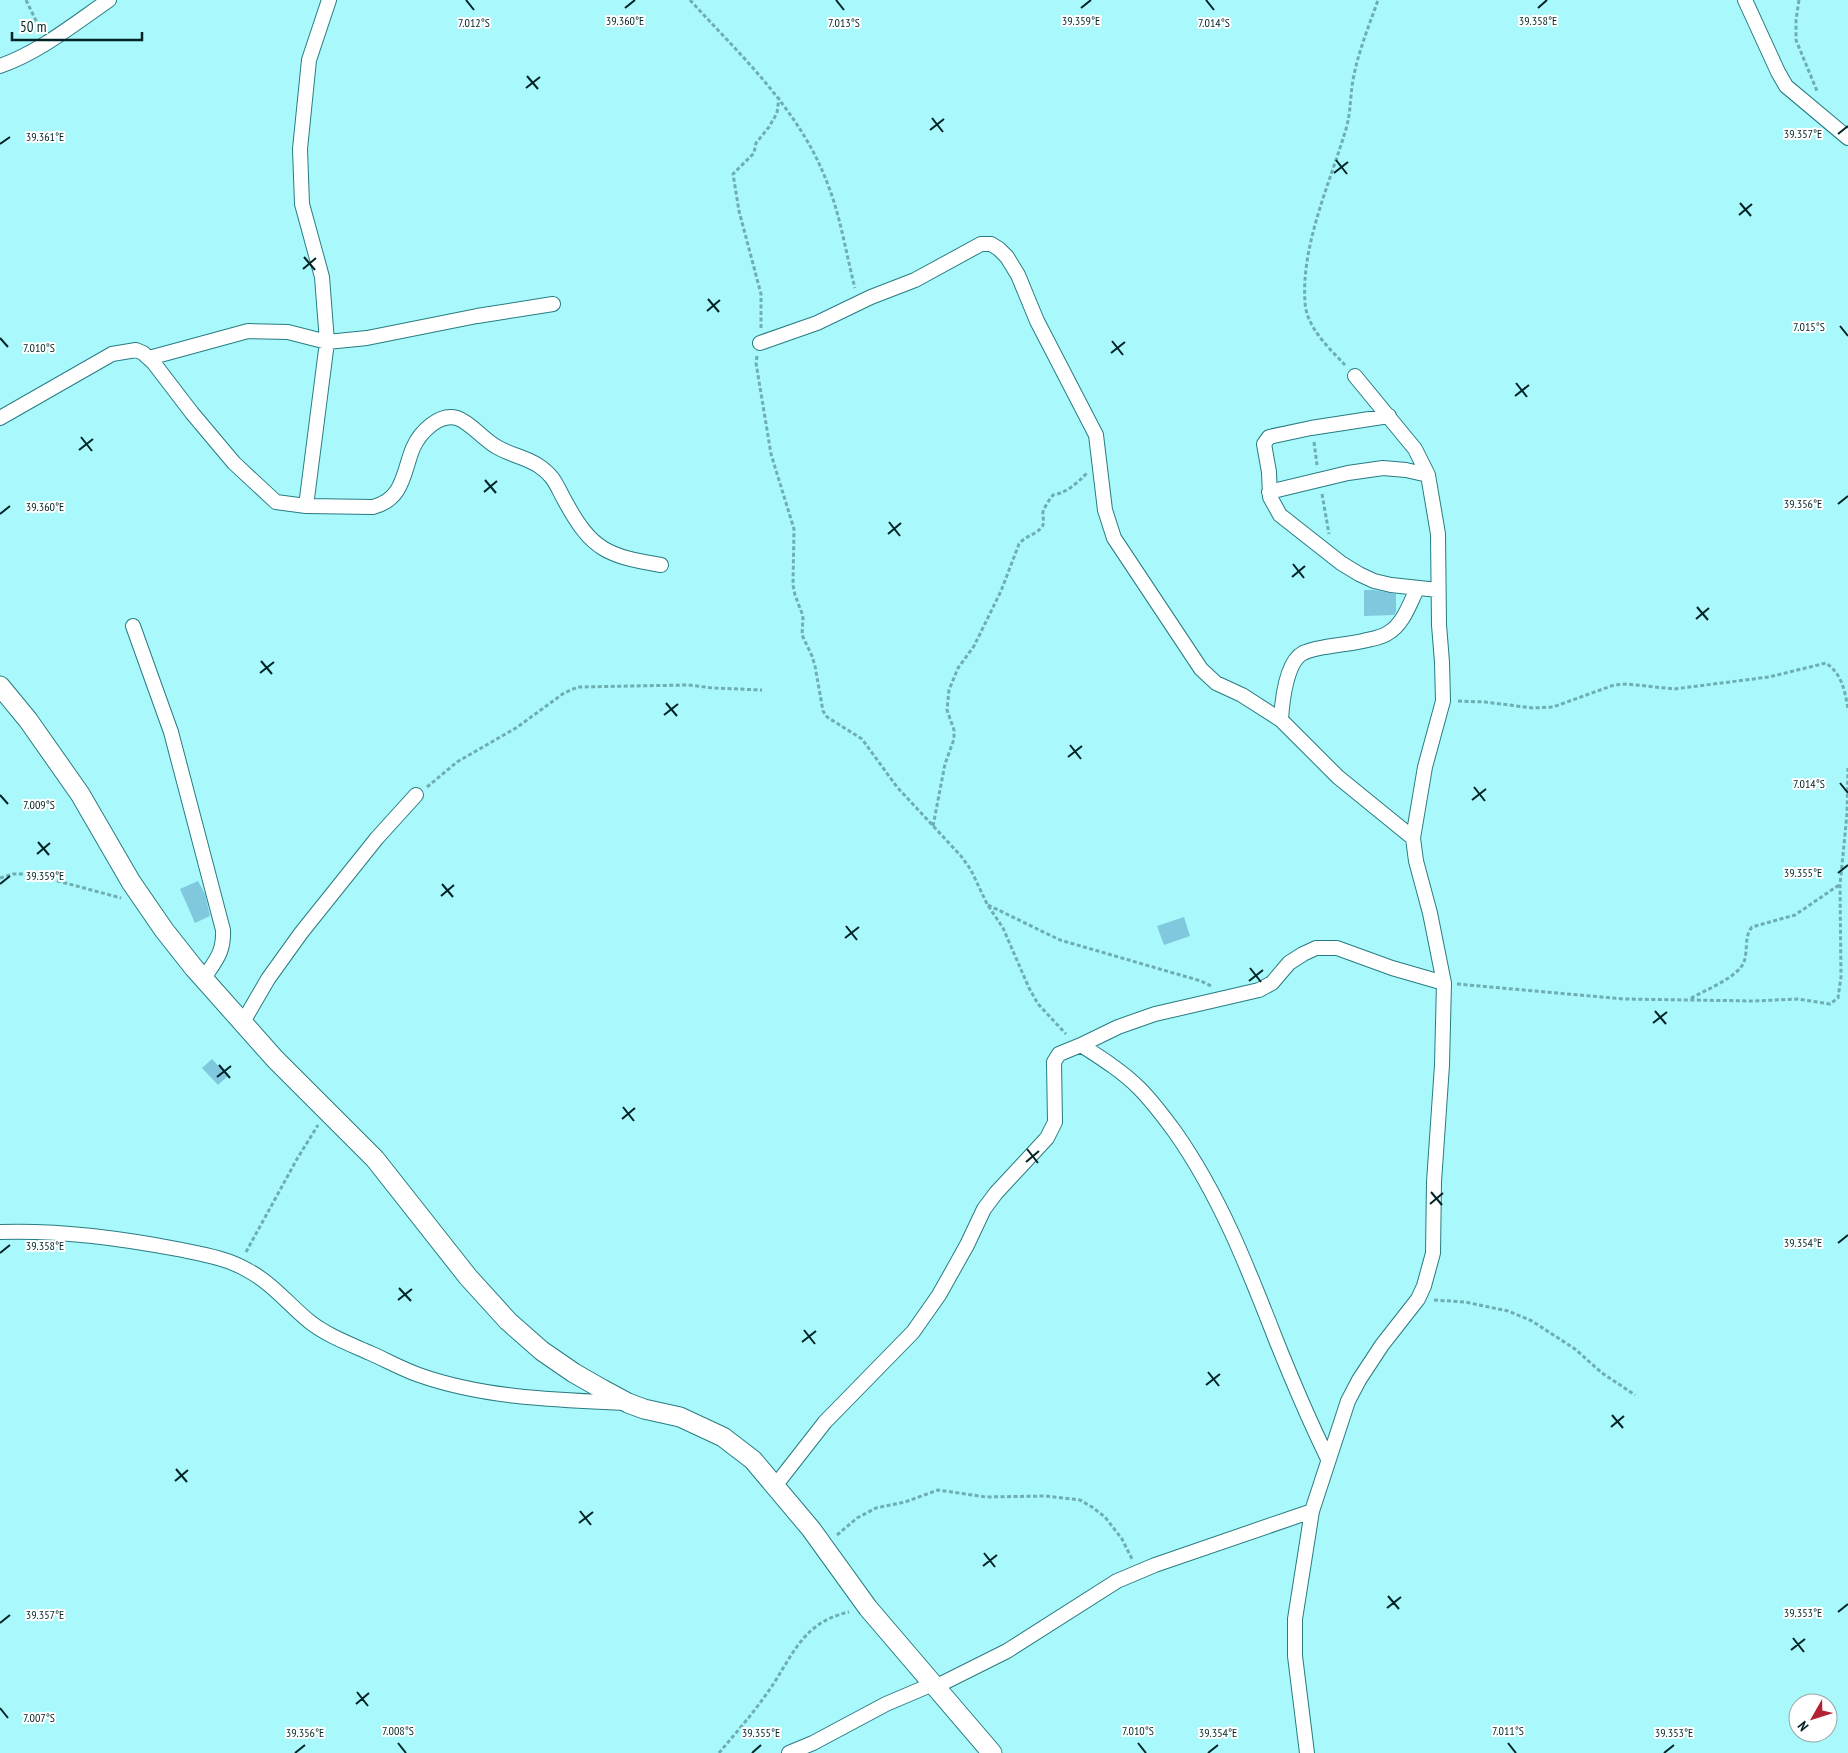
<svg xmlns="http://www.w3.org/2000/svg" width="1848" height="1753" viewBox="0 0 1848 1753" font-family="'PT Sans Narrow',sans-serif">
	<style>
		.building { fill: #80c8de }
		.lines { fill: none; stroke-linecap: round; stroke-linejoin: round }
		.street-casing { stroke: #287c81; stroke-width: 16 }
		.secondary-casing { stroke: #287c81; stroke-width: 21 }
		.path { stroke: #6eaeb1; stroke-width: 3; stroke-dasharray: 4 2.5; stroke-linecap: butt }
		.street { stroke: #fff; stroke-width: 14 }
		.secondary { stroke: #fff; stroke-width: 19 }
		.ticks { fill: none; stroke: #002325; stroke-width: 2 }
		.ticks-label { font-size: 12px; text-anchor: middle; fill: #002325; stroke: #fff; stroke-width: 4; stroke-linejoin: round; paint-order: stroke }
	</style>
	<rect width="100%" height="100%" fill="#a8f8fc"/>
	<path class="building" d="M 1364,590 L 1374,590 L 1396,594 L 1396,612 L 1394,615 L 1364,616 Z
		M 198,881 L 205,894 L 210,916 L 195,923 L 180,889 Z
		M 1184,917 L 1190,936 L 1164,945 L 1157,926 Z
		M 212,1059 L 228,1076 L 218,1085 L 202,1068 Z"/>
	<g class="lines">
		<defs>
			<path id="street" d="M 1745,0 L 1778,72 L 1786,86 L 1848,138
				M 0,66 C 40,52 74,24 109,0
				M 760,343 L 817,323 L 871,297 L 915,280 L 981,244 L 991,244 L 999,249 L 1007,257 L 1018,275 L 1037,321 L 1096,435 L 1105,510 L 1114,538 L 1201,669 L 1216,683 L 1242,695 L 1281,720 L 1338,777 L 1413,838
				M 149,358 L 248,331 L 288,332 L 327,342 L 367,338 L 477,316 L 553,304
				M 1389,416 L 1311,428 L 1269,437 L 1264,444 L 1269,472 L 1270,497 L 1280,515 L 1341,563 L 1359,574 L 1374,581 L 1391,585 L 1438,590
				M 0,418 L 112,354 L 136,350 L 143,353 L 153,362 L 192,413 L 234,463 L 276,502 L 306,506 L 373,507 C 404,499 403,472 413,448 C 420,432 439,413 457,418 C 470,422 484,440 497,447 C 510,455 526,457 539,466 C 555,477 556,485 565,501 C 592,551 608,556 661,565
				M 1269,492 L 1348,473 L 1383,468 L 1406,470 L 1428,475
				M 306,506 L 327,342 L 322,277 L 302,204 L 300,149 L 309,60 L 329,0
				M 133,626 L 171,732 L 223,930 C 224,952 216,960 204,978
				M 1281,720 C 1282,703 1286,662 1303,653 C 1317,646 1346,645 1363,641 C 1371,639 1381,638 1388,633 C 1403,625 1410,603 1417,589
				M 243,1022 L 268,979 L 301,933 L 377,838 L 416,795
				M 1081,1045 C 1101,1058 1122,1071 1139,1088 C 1152,1101 1164,1117 1175,1132 C 1220,1196 1248,1268 1276,1340 C 1292,1380 1309,1420 1328,1459
				M 0,1232 C 58,1230 120,1238 177,1249 C 201,1254 228,1258 249,1271 C 273,1284 289,1305 310,1322 C 328,1336 350,1344 370,1353 C 386,1360 402,1369 419,1375 C 484,1398 556,1400 625,1403
				M 775,1486 L 825,1422 L 913,1332 L 939,1295 L 967,1245 L 984,1209 L 996,1193 L 1047,1138 L 1055,1122 L 1054,1062 L 1059,1054 L 1081,1045 L 1118,1027 L 1155,1014 L 1259,990 L 1272,983 L 1289,963 L 1303,954 L 1316,948 L 1337,948 L 1392,968 L 1444,983
				M 789,1753 L 813,1743 L 886,1704 L 933,1684 L 937,1686 L 1007,1651 L 1117,1581 L 1155,1565 L 1312,1511
				M 1307,1753 L 1295,1656 L 1295,1619 L 1312,1511 L 1348,1401 L 1359,1380 L 1382,1345 L 1418,1299 L 1424,1286 L 1433,1253 L 1434,1182 L 1442,1065 L 1444,983 L 1430,913 L 1416,861 L 1413,838 L 1425,767 L 1443,701 L 1442,662 L 1439,625 L 1438,534 L 1428,475 L 1415,449 L 1355,376"/>
			<path id="secondary" d="M 0,686 L 28,720 L 80,794 L 131,882 L 164,930 L 194,968 L 275,1059 L 375,1159 L 468,1277 L 508,1321 L 542,1351 L 574,1373 L 602,1389 L 628,1403 L 644,1409 L 680,1417 L 723,1437 L 753,1460 L 811,1529 L 868,1608 L 992,1753"/>
		</defs>
		<use href="#street" class="street-casing"/>
		<use href="#secondary" class="secondary-casing"/>
		<path class="path" d="M 26,0 L 41,31
			M 690,0 C 742,57 801,111 828,185 C 841,218 846,254 855,288
			M 1799,0 L 1796,20 L 1796,40 L 1817,91
			M 761,328 L 761,294 L 739,211 L 733,174 L 754,153 L 756,143 L 769,127 L 777,113 L 779,97
			M 757,356 L 756,363 L 771,454 L 794,529 L 793,585 L 795,595 L 803,616 L 802,635 L 812,656 L 815,666 L 823,711 L 827,717 L 862,739 L 897,787 L 961,856 L 971,870 L 987,904 L 1003,928 L 1029,988 L 1038,1004 L 1066,1034
			M 1345,365 C 1329,348 1306,327 1305,302 C 1301,245 1330,183 1346,129 C 1351,112 1350,96 1353,80 C 1358,52 1369,26 1378,0
			M 1314,442 L 1317,465
			M 1322,494 L 1329,534
			M 1458,701 L 1485,702 L 1533,708 L 1553,707 L 1614,685 L 1627,684 L 1674,689 L 1769,677 L 1826,663 C 1842,674 1845,691 1848,709
			M 427,787 L 457,762 L 516,728 L 564,693 L 578,687 L 688,685 L 713,688 L 762,690
			M 933,826 L 945,764 L 954,739 L 954,730 L 947,710 L 949,690 L 958,668 L 974,646 L 1001,591 L 1019,544 C 1025,536 1035,535 1041,528 C 1046,523 1042,518 1043,512 C 1045,506 1049,500 1053,495 C 1068,492 1076,484 1087,473
			M 0,878 L 13,874 L 32,874 L 121,898
			M 988,905 L 1060,940 L 1201,981 L 1211,986
			M 1457,984 L 1624,999 L 1754,1001 L 1798,999 L 1830,1004 L 1838,998 L 1841,977 L 1840,885 L 1847,814 L 1848,768
			M 1691,998 C 1706,990 1738,977 1744,962 C 1748,951 1744,936 1752,927 L 1795,915 L 1839,885
			M 246,1252 L 297,1159 L 318,1125
			M 1434,1300 L 1465,1302 L 1508,1311 L 1532,1321 L 1575,1349 L 1602,1373 L 1635,1395
			M 837,1535 L 857,1518 L 876,1508 L 905,1502 L 938,1490 L 986,1497 L 1046,1496 L 1080,1500 L 1092,1507 L 1105,1517 L 1122,1539 L 1132,1559
			M 719,1753 C 734,1735 751,1716 765,1696 C 792,1660 799,1623 849,1612"/>
		<use href="#street" class="street"/>
		<use href="#secondary" class="secondary"/>
	</g>
	<path class="ticks" d="M 466,0 L 474,10M 836,0 L 844,10M 1206,0 L 1214,10M 625,8 L 635,0M 1081,8 L 1091,0M 1538,8 L 1547,0M 527,76 L 538,89M 526,88 L 540,77M 932,118 L 943,132M 930,130 L 944,119M 1838,134 L 1848,126M 0,144 L 10,137M 1336,160 L 1347,174M 1334,173 L 1348,162M 1740,203 L 1751,216M 1739,215 L 1752,204M 304,257 L 315,270M 303,269 L 316,258M 708,299 L 719,312M 707,311 L 720,300M 1840,326 L 1848,336M 0,338 L 8,347M 1112,341 L 1123,355M 1111,353 L 1125,342M 1516,383 L 1527,397M 1515,396 L 1529,385M 81,437 L 92,451M 79,450 L 93,439M 485,480 L 496,493M 484,492 L 497,481M 1838,504 L 1848,496M 0,514 L 10,506M 889,522 L 900,536M 888,534 L 901,523M 1293,564 L 1304,578M 1292,577 L 1305,566M 1697,607 L 1708,620M 1696,619 L 1709,608M 261,661 L 272,674M 260,673 L 274,662M 666,703 L 677,716M 664,715 L 678,704M 1070,745 L 1081,759M 1068,757 L 1082,746M 1840,783 L 1848,793M 1474,787 L 1485,801M 0,795 L 8,804M 1472,800 L 1486,789M 38,842 L 49,855M 37,854 L 50,843M 1838,873 L 1848,865M 0,884 L 10,876M 442,884 L 453,897M 441,896 L 454,885M 846,926 L 857,940M 845,938 L 859,927M 1250,968 L 1261,982M 1249,981 L 1263,970M 1655,1011 L 1666,1024M 1653,1023 L 1667,1012M 219,1065 L 230,1078M 217,1077 L 231,1066M 623,1107 L 634,1121M 622,1119 L 635,1108M 1027,1149 L 1038,1163M 1026,1162 L 1039,1151M 1431,1192 L 1442,1205M 1430,1204 L 1443,1193M 1838,1243 L 1848,1235M 0,1253 L 10,1245M 399,1288 L 411,1301M 398,1300 L 412,1289M 804,1330 L 815,1344M 802,1342 L 816,1331M 1208,1372 L 1219,1386M 1206,1385 L 1220,1374M 1612,1415 L 1623,1428M 1611,1427 L 1624,1416M 176,1469 L 187,1482M 175,1481 L 188,1470M 580,1511 L 591,1525M 579,1523 L 593,1512M 984,1553 L 995,1567M 983,1566 L 997,1555M 1388,1596 L 1399,1609M 1387,1608 L 1401,1597M 1838,1612 L 1848,1604M 0,1623 L 10,1615M 1793,1638 L 1804,1652M 1791,1650 L 1805,1639M 357,1692 L 368,1706M 356,1704 L 369,1693M 0,1708 L 8,1718M 398,1743 L 406,1753M 1138,1743 L 1146,1753M 1508,1743 L 1516,1753M 295,1753 L 305,1745M 752,1753 L 761,1745M 1208,1753 L 1218,1745M 1664,1753 L 1674,1745"/>
	<g class="ticks-label">
		<text x="625" y="25">39.360°E</text>
		<text x="1081" y="25">39.359°E</text>
		<text x="1538" y="25">39.358°E</text>
		<text x="844" y="27">7.013°S</text>
		<text x="474" y="27">7.012°S</text>
		<text x="1214" y="27">7.014°S</text>
		<text x="1803" y="138">39.357°E</text>
		<text x="45" y="141">39.361°E</text>
		<text x="1809" y="331">7.015°S</text>
		<text x="39" y="352">7.010°S</text>
		<text x="1803" y="508">39.356°E</text>
		<text x="45" y="511">39.360°E</text>
		<text x="1809" y="788">7.014°S</text>
		<text x="39" y="809">7.009°S</text>
		<text x="1803" y="877">39.355°E</text>
		<text x="45" y="880">39.359°E</text>
		<text x="1803" y="1247">39.354°E</text>
		<text x="45" y="1250">39.358°E</text>
		<text x="1803" y="1617">39.353°E</text>
		<text x="45" y="1619">39.357°E</text>
		<text x="39" y="1722">7.007°S</text>
		<text x="398" y="1735">7.008°S</text>
		<text x="1138" y="1735">7.010°S</text>
		<text x="1508" y="1735">7.011°S</text>
		<text x="305" y="1737">39.356°E</text>
		<text x="761" y="1737">39.355°E</text>
		<text x="1218" y="1737">39.354°E</text>
		<text x="1674" y="1737">39.353°E</text>
	</g>
	<g transform="translate(1813 1718) rotate(231)"><circle r="24" fill="#ffffff" stroke="#99a7a8"/>
	<path d="M0-4L9 19L0 12L-9 19Z" fill="#b32135"/>
	<text y="-8" font-size="14" font-weight="bold" text-anchor="middle" fill="#002325">N</text>
	</g>
	<path d="M12 32v8h130v-8" fill="none" stroke="#002325" stroke-width="2.5"/>
	<text x="20" y="32" font-size="15" fill="#002325" stroke="#ffffff" stroke-width="4" paint-order="stroke">50 m</text>
</svg>
